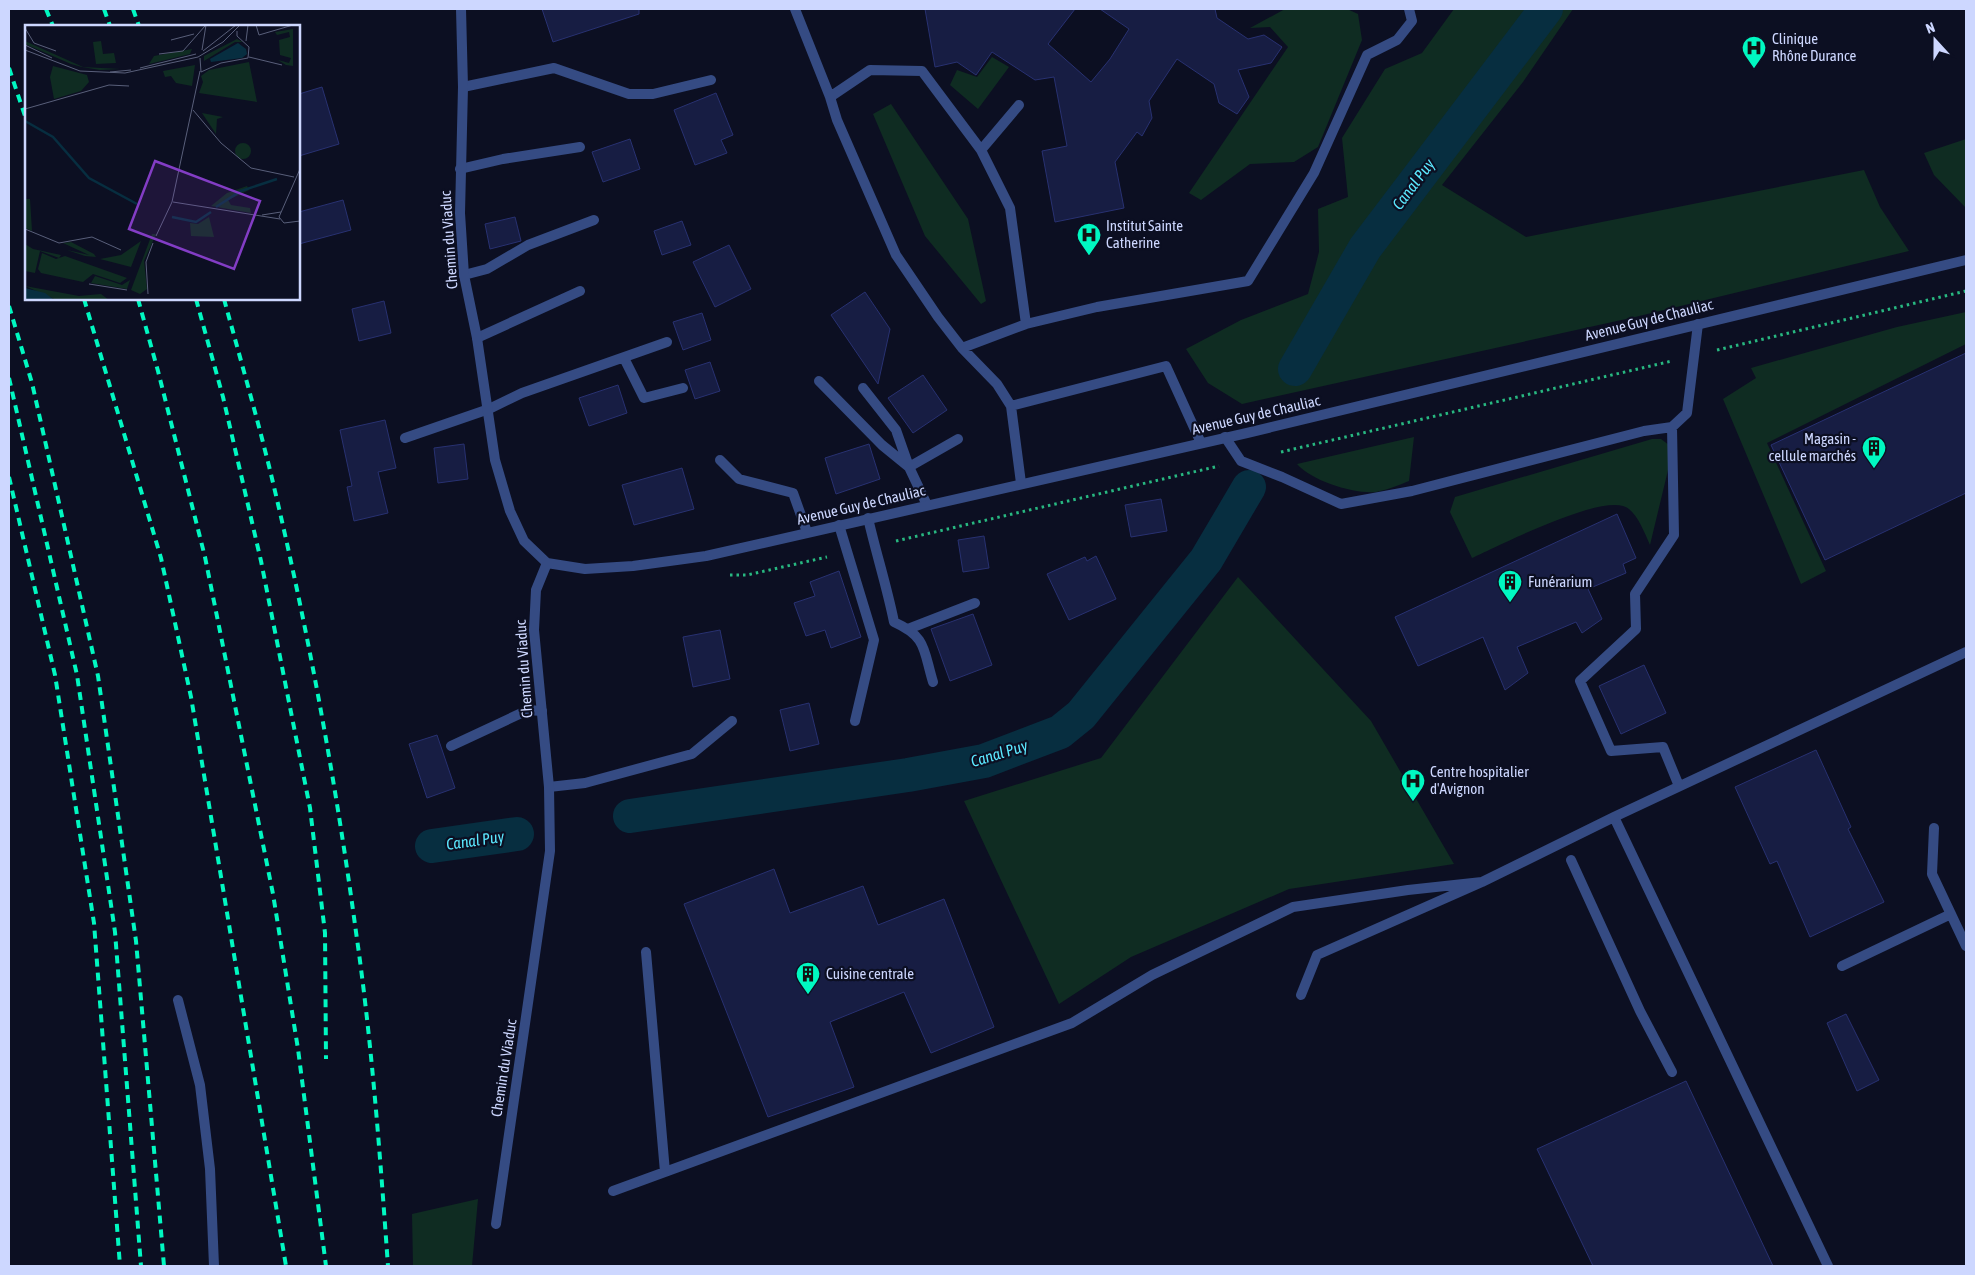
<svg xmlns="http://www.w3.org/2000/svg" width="1975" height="1275" viewBox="0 0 1975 1275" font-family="'Asap Condensed',sans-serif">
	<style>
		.green { fill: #0f2c22 }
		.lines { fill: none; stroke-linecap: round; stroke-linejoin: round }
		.canal { stroke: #072e40; stroke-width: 34 }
		.building { fill: #171d43; stroke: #283171 }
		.path { stroke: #28b881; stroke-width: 3; stroke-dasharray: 2.5 4; stroke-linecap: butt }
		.lane { stroke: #354b83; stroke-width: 10 }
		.street { stroke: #354b83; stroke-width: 10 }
		.rail { stroke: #00f8c1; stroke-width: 4; stroke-dasharray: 8 6; stroke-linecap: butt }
		.labels { text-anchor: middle; stroke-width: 4.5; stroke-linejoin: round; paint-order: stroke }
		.poi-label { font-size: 15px; fill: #cdd7ff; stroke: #0c0f22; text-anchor: start }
		.street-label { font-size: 15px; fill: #cdd7ff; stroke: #0c0f22 }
		.water-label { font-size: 16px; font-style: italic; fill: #5be8ff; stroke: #0c0f22 }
		.inset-river { fill: none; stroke: #072e40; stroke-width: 2.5 }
		.inset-road { fill: none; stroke: #595f7a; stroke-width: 1 }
		.view { fill: #833dc5; fill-opacity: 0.15; stroke: #833dc5; stroke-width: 2.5 }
		.inset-edge { fill: none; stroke: #cdd7ff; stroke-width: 2.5 }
	</style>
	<rect width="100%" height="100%" fill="#0c0f22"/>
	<path class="green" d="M 1285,9 L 1347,9 L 1358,14 L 1362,40 L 1318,147 L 1294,162 L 1250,164 L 1201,200 L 1189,193 L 1288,47 L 1270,27 L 1250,28 Z
		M 1454,9 L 1573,9 L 1523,82 L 1442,185 L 1526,237 L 1864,170 L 1880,207 L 1909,251 L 1635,317 L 1242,404 L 1208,383 L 1186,349 L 1241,320 L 1308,294 L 1319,252 L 1318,209 L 1348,197 L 1342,138 L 1385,69 L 1422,53 Z
		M 992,57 L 1009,67 L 978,109 L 950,85 L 957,70 L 977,77 Z
		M 891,104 L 968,219 L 986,301 L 981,304 L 925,236 L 873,114 Z
		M 1966,139 L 1966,208 L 1934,175 L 1924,153 Z
		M 1966,312 L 1966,344 L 1767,443 L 1826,571 L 1801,584 L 1723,399 L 1756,378 L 1751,368 L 1897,327 Z
		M 1414,437 L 1409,481 C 1399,485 1387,490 1376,492 C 1353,494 1312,481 1297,464 Z
		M 1652,439 L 1661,439 L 1669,445 L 1669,466 L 1650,545 C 1645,534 1639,517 1629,509 C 1607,490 1499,546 1472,558 L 1450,512 L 1455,497 Z
		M 1238,577 L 1371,721 L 1454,864 L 1289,889 L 1131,957 L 1059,1004 L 964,801 L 1101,758 Z
		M 478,1199 L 472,1266 L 413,1266 L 412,1214 Z"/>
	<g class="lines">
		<path class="canal" d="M 1295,369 L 1365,248 L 1546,9
			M 630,816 L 908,775 L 984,761 L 1060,732 L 1081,715 L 1206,560 L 1249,487
			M 432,846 L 517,834"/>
	</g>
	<path class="building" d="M 542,9 L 639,9 L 639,14 L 553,42 Z
		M 925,9 L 1075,9 L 1048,44 L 1091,82 L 1110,59 L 1129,29 L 1100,9 L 1215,9 L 1217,18 L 1248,39 L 1264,35 L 1282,47 L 1271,63 L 1238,70 L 1249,97 L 1237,114 L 1219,103 L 1214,84 L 1177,59 L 1149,101 L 1152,118 L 1142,136 L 1137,132 L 1115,162 L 1124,208 L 1055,222 L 1042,151 L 1067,146 L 1054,77 L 1035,80 L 992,52 L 976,75 L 957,62 L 935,67 Z
		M 322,87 L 339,144 L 299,156 L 299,94 Z
		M 716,93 L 733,135 L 721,140 L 727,153 L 695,165 L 674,110 Z
		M 630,139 L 640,169 L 603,182 L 592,152 Z
		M 343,200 L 351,230 L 299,244 L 299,212 Z
		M 515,217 L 521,241 L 490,249 L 485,224 Z
		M 682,221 L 691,245 L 662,255 L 654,231 Z
		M 729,245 L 751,289 L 715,307 L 693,262 Z
		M 865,292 L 890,329 L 878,384 L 831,315 Z
		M 384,301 L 391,333 L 359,341 L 352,309 Z
		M 702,313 L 711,340 L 683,350 L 673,322 Z
		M 1966,353 L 1966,493 L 1825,560 L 1771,445 Z
		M 710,362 L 720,391 L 695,399 L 685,370 Z
		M 923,375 L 947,410 L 913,433 L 888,398 Z
		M 618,385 L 627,413 L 589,426 L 579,398 Z
		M 385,420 L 396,468 L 378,472 L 388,513 L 354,521 L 347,487 L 352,486 L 340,430 Z
		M 464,444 L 468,479 L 438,483 L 434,448 Z
		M 869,444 L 880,479 L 836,494 L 825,458 Z
		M 682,468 L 694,509 L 634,525 L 622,485 Z
		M 1161,499 L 1167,531 L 1131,537 L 1125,505 Z
		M 1617,514 L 1636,558 L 1623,564 L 1626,573 L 1588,589 L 1602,619 L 1582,633 L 1576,622 L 1517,647 L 1528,673 L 1505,690 L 1483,637 L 1418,666 L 1395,617 Z
		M 984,536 L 989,568 L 963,572 L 958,540 Z
		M 1096,556 L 1116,599 L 1069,620 L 1047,574 L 1085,557 L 1087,561 Z
		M 839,571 L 861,637 L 831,648 L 825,630 L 806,636 L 794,603 L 815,596 L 810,582 Z
		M 973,614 L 992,665 L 950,681 L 931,629 Z
		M 720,630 L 730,679 L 693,687 L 683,637 Z
		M 1644,665 L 1666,713 L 1621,734 L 1599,686 Z
		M 809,703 L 819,744 L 790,751 L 780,710 Z
		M 437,735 L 455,788 L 427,798 L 409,744 Z
		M 1816,750 L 1851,827 L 1848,829 L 1884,902 L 1810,937 L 1777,861 L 1770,864 L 1735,787 Z
		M 774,869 L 790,913 L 863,886 L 878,925 L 944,899 L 994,1027 L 931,1053 L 904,992 L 830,1022 L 854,1087 L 768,1117 L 684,904 Z
		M 1846,1014 L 1879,1080 L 1857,1091 L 1827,1023 Z
		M 1686,1081 L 1773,1266 L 1593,1266 L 1537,1149 Z"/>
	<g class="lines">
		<path class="path" d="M 1717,350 L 1966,291
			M 1281,452 L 1672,361
			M 896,541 L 1219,466
			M 730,575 L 747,575 L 827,557"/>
		<path class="lane" d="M 795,9 L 830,97 L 837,120 L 896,255 L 938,317 L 962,348 L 997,384 L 1011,406 L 1166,366 L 1201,443
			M 463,87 L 554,68 L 629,94 L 653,94 L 711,80
			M 830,97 L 870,70 L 922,71 L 981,150 L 1010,208 L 1026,324
			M 981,150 L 1019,105
			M 460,169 L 503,159 L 580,147
			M 464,275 L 487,269 L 528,245 L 594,220
			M 477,338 L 580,291
			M 962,348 L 1026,324 L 1097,307 L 1248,281 L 1314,173 L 1367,55 L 1397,40 L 1412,21 L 1409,9
			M 624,358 L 644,398 L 683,388
			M 819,381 L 882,445 L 909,467 L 927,505
			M 863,388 L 896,430 L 909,467 L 958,439
			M 1011,406 L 1021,483
			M 1672,427 L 1674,535 L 1635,594 L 1636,629 L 1580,681 L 1611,751 L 1663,747 L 1679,786
			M 1225,437 L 1241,461 L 1282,477 L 1341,504 L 1412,491 L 1644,431 L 1672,427 L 1687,413 L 1698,324
			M 405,438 L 489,409 L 522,393 L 667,342
			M 720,460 L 739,479 L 793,493 L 807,532
			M 868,518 C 876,553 887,587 894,622 C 927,637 923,649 933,682
			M 839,525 L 874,640 L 855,721
			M 908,629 L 975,603
			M 451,746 L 528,710 L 542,711
			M 549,787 L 585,783 L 692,754 L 732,721
			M 1614,817 L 1828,1266
			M 1934,828 L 1932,874 L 1966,946
			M 1571,860 L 1640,1011 L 1672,1072
			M 646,952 L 665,1172
			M 1842,966 L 1951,914
			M 1301,995 L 1317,955 L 1482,882 L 1614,817 L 1966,652
			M 178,1000 L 200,1085 L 210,1169 L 214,1266
			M 613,1191 L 1072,1023 L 1152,975 L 1293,907 L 1408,890 L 1482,882"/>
		<path class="street" d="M 461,9 L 463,87 L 460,213 L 464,275 L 477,338 L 495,460 L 510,511 L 524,541 L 547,563
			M 547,563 L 585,569 L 633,566 L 706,556 L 1247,433 L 1966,260
			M 496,1224 L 550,851 L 549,787 L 534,630 L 536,590 L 547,563"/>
		<path class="rail" d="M 46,9 L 53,26
			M 104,9 L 110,26
			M 133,9 L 139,26
			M 9,68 L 26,119
			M 84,299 L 161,558 L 191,697 L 286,1266
			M 138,299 L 158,371 L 205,557 L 273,894 L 298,1049 L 326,1266
			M 196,299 L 223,397 L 261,561 L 310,808 L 325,933 L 326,1059
			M 224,299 C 239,354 255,410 269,466 C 306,619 335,776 356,932 C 372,1043 380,1155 388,1266
			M 9,306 L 32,383 L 98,676 L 136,941 L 164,1266
			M 9,378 L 77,675 L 115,932 L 141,1266
			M 9,477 L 55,675 L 94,923 L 120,1266"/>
	</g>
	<defs>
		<symbol id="hospital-pin" viewBox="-11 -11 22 30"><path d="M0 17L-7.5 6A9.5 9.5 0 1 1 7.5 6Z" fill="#00f8c1" stroke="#0c0f22"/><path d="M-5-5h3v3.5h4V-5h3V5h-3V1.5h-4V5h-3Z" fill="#111"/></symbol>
		<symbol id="building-pin" viewBox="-11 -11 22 30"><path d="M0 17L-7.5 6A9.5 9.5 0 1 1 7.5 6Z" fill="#00f8c1" stroke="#0c0f22"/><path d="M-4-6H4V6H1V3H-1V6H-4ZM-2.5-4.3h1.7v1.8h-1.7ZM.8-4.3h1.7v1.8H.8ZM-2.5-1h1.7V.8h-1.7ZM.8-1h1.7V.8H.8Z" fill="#111"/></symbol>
	</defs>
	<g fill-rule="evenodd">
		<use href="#hospital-pin" x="1740" y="34" width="28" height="38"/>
		<use href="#hospital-pin" x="1075" y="221" width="28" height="38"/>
		<use href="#building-pin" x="1860" y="434" width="28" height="38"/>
		<use href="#building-pin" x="1496" y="568" width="28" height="38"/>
		<use href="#hospital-pin" x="1399" y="767" width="28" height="38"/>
		<use href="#building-pin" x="794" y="960" width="28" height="38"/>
	</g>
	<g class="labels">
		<g class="poi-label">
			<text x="1772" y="44">Clinique<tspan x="1772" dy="17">Rhône Durance</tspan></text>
			<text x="1106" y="231">Institut Sainte<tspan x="1106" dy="17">Catherine</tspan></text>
			<text x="1856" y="444" text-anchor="end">Magasin -<tspan x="1856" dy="17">cellule marchés</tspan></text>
			<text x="1528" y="587">Funérarium</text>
			<text x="1430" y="777">Centre hospitalier<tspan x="1430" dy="17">d'Avignon</tspan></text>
			<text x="826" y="979">Cuisine centrale</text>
		</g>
		<g class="street-label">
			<text transform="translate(449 240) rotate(-94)" y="5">Chemin du Viaduc</text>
			<text transform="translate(1649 320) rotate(-14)" y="5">Avenue Guy de Chauliac</text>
			<text transform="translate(1256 415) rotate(-13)" y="5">Avenue Guy de Chauliac</text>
			<text transform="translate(861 505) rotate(-13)" y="5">Avenue Guy de Chauliac</text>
			<text transform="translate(524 669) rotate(-94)" y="5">Chemin du Viaduc</text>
			<text transform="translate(504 1068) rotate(-81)" y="5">Chemin du Viaduc</text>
		</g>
		<g class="water-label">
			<text transform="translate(1413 184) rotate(-53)" y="6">Canal Puy</text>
			<text transform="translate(999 753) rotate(-17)" y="6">Canal Puy</text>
			<text transform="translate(475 840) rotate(-8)" y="6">Canal Puy</text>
		</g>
	</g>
	<g transform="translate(25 25)">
		<rect width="275" height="275" fill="#0c0f22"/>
		<path d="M 268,4 L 268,41 L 261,40 L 253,35 L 264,38 L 266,33 L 255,30 L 254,15 L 265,12 L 264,7 L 252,10 L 250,7 ZM 212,14 L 218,17 L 210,17 L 179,36 L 179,31 ZM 0,16 L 58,42 L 95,44 L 75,45 L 57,42 L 46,39 L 0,19 ZM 76,16 L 78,29 L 89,28 L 91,38 L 71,39 L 68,17 ZM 167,24 L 165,29 L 124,39 L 129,31 ZM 224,37 L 232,77 L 174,68 L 178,57 L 176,51 L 184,45 ZM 170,40 L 167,61 L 151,58 L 146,51 L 140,52 L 138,46 ZM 28,41 L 62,50 L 64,57 L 56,66 L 29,74 L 25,52 ZM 177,88 L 198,92 L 192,94 L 191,109 ZM210 126a8 8 0 1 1 16 0a8 8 0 1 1-16 0ZM 222,161 L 224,165 L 203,175 L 206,180 L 225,183 L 226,188 L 186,181 L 202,168 ZM 0,174 L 5,174 L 7,206 L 0,203 ZM 184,192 L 189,212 L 166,211 L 165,198 L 173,199 ZM 127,209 L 131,209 L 119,236 L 122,264 L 115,269 L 106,265 ZM 116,216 L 106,242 L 75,234 L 96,230 ZM 46,217 L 69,229 L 71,232 L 60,231 L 42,225 L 64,230 L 38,218 ZM 0,219 L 8,224 L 36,230 L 34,233 L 15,226 L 10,248 L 0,246 ZM 17,228 L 31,234 L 40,231 L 102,253 L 95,258 L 68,249 L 58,257 L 16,248 L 13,244 ZM 70,251 L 97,260 L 105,255 L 102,264 L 66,258 ZM 0,261 L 54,271 L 76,269 L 84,275 L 29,274 Z" fill="#0f2c22"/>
		<path d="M 213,18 L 221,24 L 222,29 L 217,33 L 186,37 L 185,34 ZM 0,263 L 20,268 L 28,274 L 53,275 L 0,275 Z" fill="#072e40"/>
		<path class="inset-river" d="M 0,96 L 28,112 L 64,153 L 112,179M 191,182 L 216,166 L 252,154M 147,192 L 171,197 L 186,187"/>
		<path class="inset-road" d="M 231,0 L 234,10 L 268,0M 0,3 L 9,18 L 31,26M 146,15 L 169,9M 221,16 L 223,0M 0,20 L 27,33M 0,25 L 55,46 L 100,48 L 173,32 L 198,17 L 215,0M 177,25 L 181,0M 178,26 L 211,0M 134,29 L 158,26 L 180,1M 224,32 L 257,40M 175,33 L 176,47 L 196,38 L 223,33 L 224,22 L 212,11 L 212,6M 115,43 L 171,29M 85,47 L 106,45M 0,84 L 84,60 L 104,61M 168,85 L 196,118 L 226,143 L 269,152M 275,144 L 254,192 L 259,198 L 275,196M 148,177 L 255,194M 237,190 L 256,187M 0,204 L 34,218 L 67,212 L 96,225M 131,211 L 147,177 L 175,46M 64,259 L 102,265M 123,269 L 121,237 L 128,218"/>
		<path class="view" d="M 130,136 L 235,176 L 209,244 L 104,204 Z"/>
		<rect width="275" height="275" class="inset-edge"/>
	</g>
	<rect width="1975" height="1275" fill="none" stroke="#cdd7ff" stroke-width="20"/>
	<g transform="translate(1935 40) rotate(339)" stroke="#0c0f22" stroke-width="4" paint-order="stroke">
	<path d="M0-4L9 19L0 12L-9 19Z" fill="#cdd7ff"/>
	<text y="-8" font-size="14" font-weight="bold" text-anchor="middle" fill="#cdd7ff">N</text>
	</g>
</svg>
